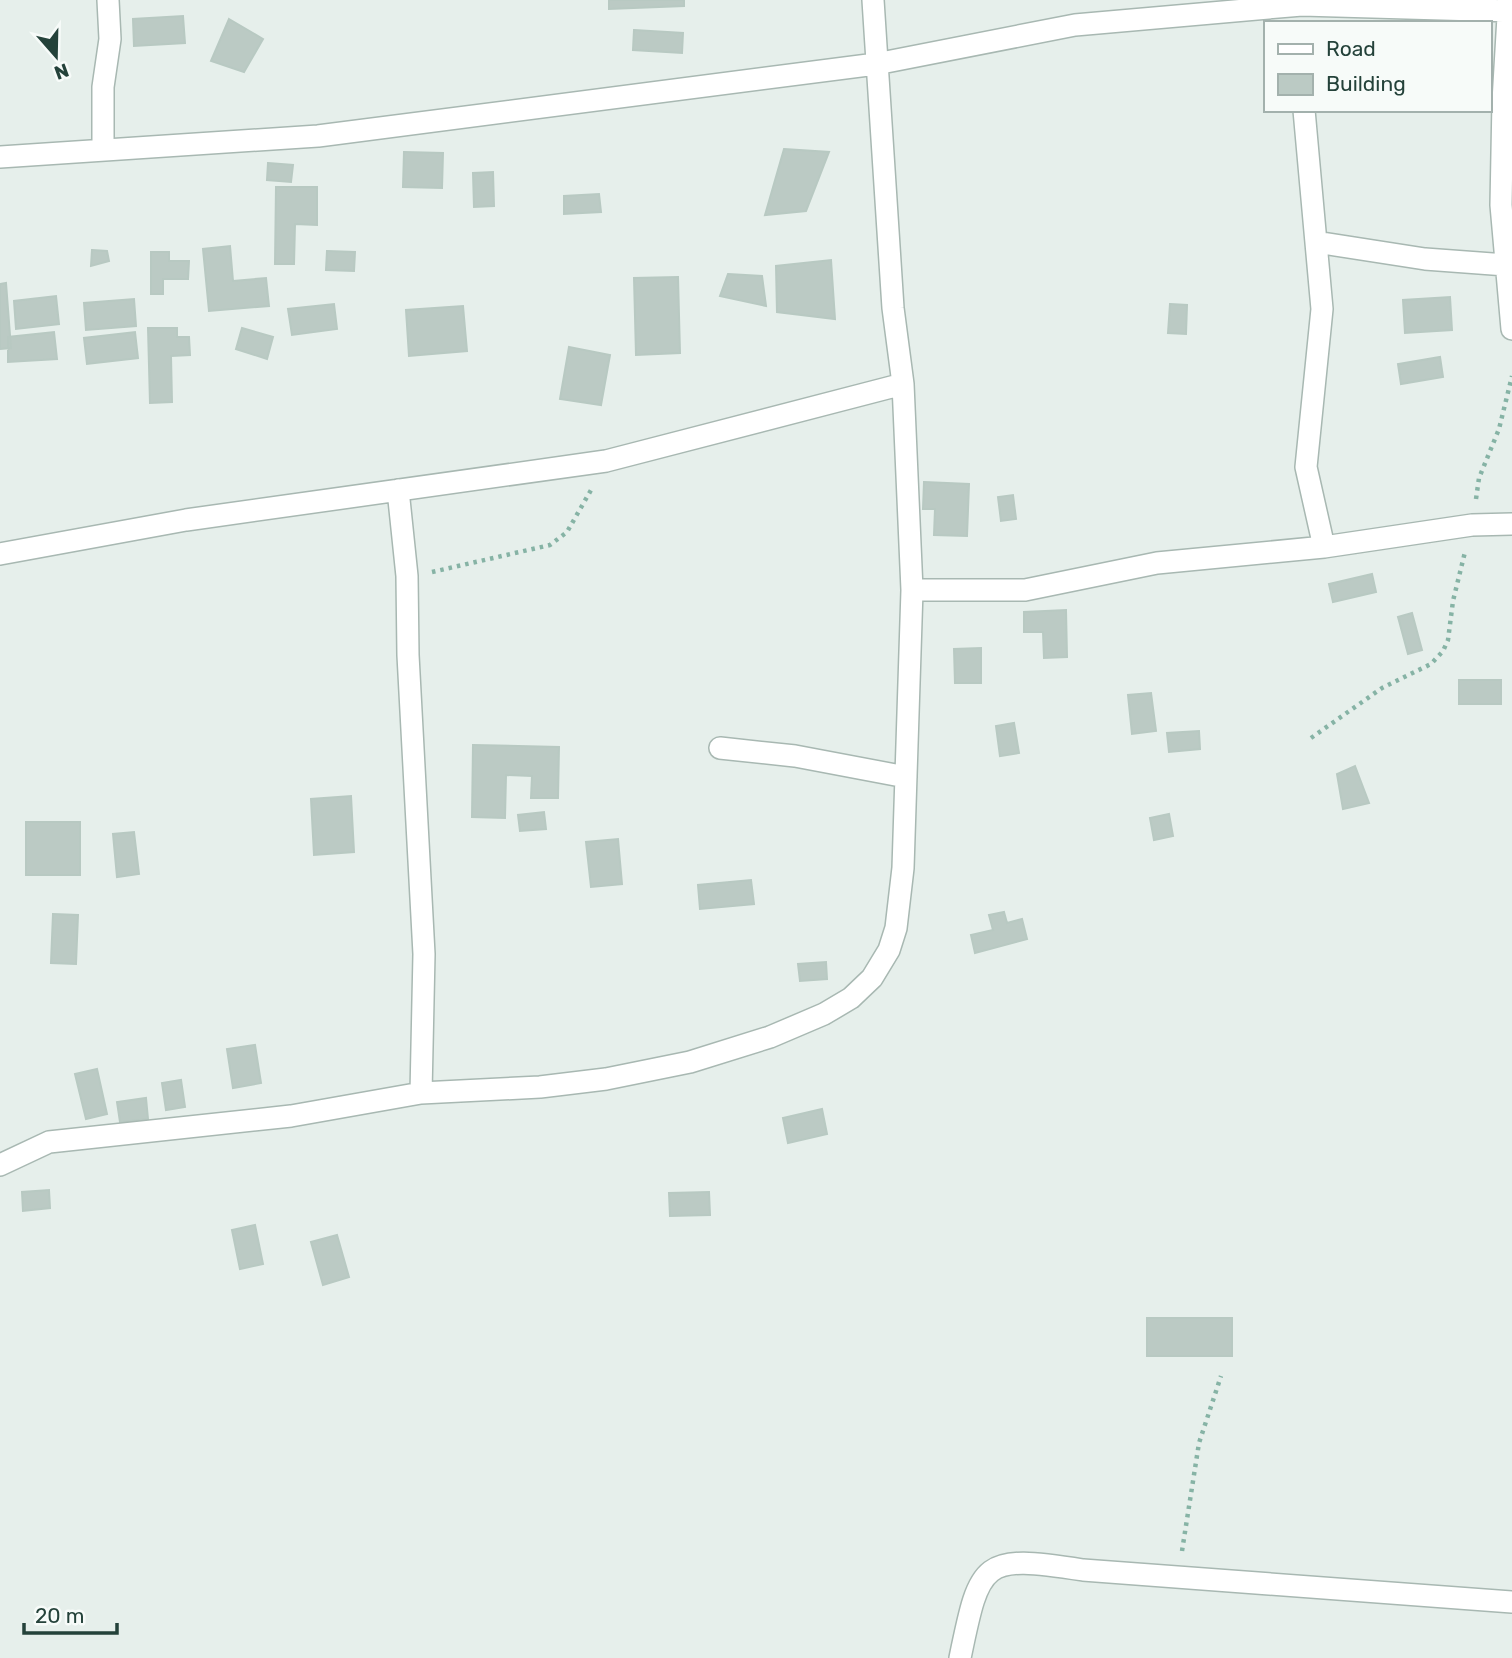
<svg xmlns="http://www.w3.org/2000/svg" width="1512" height="1658" viewBox="0 0 1512 1658" font-family="Rubik,sans-serif">
	<style>
		.building { fill: #bbcac4; stroke: #b8c9c2; stroke-width: 2 }
		.lines { fill: none; stroke-linecap: round; stroke-linejoin: round }
		.minor-casing { stroke: #a8b8b2; stroke-width: 24 }
		.path { stroke: #86b3a5; stroke-width: 4.5; stroke-dasharray: 3.5 5; stroke-linecap: butt }
		.minor { stroke: #fff; stroke-width: 21 }
	</style>
	<rect width="100%" height="100%" fill="#e6efeb"/>
	<path class="building" d="M 609,0 L 684,0 L 684,6 L 609,9 Z
		M 183,16 L 185,43 L 134,46 L 133,19 Z
		M 229,19 L 263,39 L 244,72 L 211,61 Z
		M 634,30 L 683,33 L 682,53 L 633,50 Z
		M 784,149 L 829,152 L 806,211 L 765,215 Z
		M 404,152 L 443,153 L 442,188 L 403,187 Z
		M 268,163 L 293,165 L 291,182 L 267,180 Z
		M 493,172 L 494,206 L 474,207 L 473,173 Z
		M 276,187 L 317,187 L 317,225 L 295,224 L 294,264 L 275,264 Z
		M 599,194 L 601,212 L 564,214 L 564,196 Z
		M 230,246 L 233,281 L 266,278 L 269,306 L 209,311 L 203,249 Z
		M 92,250 L 107,251 L 109,261 L 91,266 Z
		M 327,251 L 355,252 L 354,271 L 326,270 Z
		M 151,252 L 169,252 L 169,261 L 189,261 L 188,279 L 163,279 L 163,294 L 151,294 Z
		M 831,260 L 835,319 L 777,312 L 776,266 Z
		M 728,274 L 762,276 L 766,306 L 720,296 Z
		M 678,277 L 680,353 L 636,355 L 634,278 Z
		M 6,283 L 11,348 L 0,349 L 0,284 Z
		M 56,296 L 59,324 L 16,329 L 14,301 Z
		M 1450,297 L 1452,330 L 1405,333 L 1403,300 Z
		M 134,299 L 136,326 L 86,330 L 84,303 Z
		M 334,304 L 337,329 L 292,335 L 288,309 Z
		M 1170,304 L 1187,305 L 1186,334 L 1168,333 Z
		M 463,306 L 467,351 L 409,356 L 406,310 Z
		M 148,328 L 177,328 L 177,337 L 189,337 L 190,355 L 171,356 L 172,402 L 150,403 Z
		M 242,328 L 273,337 L 267,359 L 236,349 Z
		M 54,332 L 57,359 L 8,362 L 8,337 Z
		M 135,332 L 138,358 L 87,364 L 84,338 Z
		M 569,347 L 610,355 L 601,405 L 560,399 Z
		M 1440,357 L 1443,377 L 1401,384 L 1398,364 Z
		M 924,482 L 969,484 L 967,536 L 934,535 L 935,509 L 923,509 Z
		M 1013,495 L 1016,519 L 1001,521 L 998,497 Z
		M 1372,574 L 1376,592 L 1333,602 L 1329,584 Z
		M 1066,610 L 1067,657 L 1044,658 L 1043,632 L 1024,632 L 1024,612 Z
		M 1412,613 L 1422,650 L 1408,654 L 1398,617 Z
		M 981,648 L 981,683 L 955,683 L 954,649 Z
		M 1459,680 L 1501,680 L 1501,704 L 1459,704 Z
		M 1151,693 L 1156,731 L 1132,734 L 1128,695 Z
		M 1014,723 L 1019,753 L 1000,756 L 996,726 Z
		M 1199,731 L 1200,749 L 1169,752 L 1167,733 Z
		M 473,745 L 559,747 L 558,798 L 531,798 L 532,776 L 506,775 L 505,818 L 472,817 Z
		M 1355,766 L 1369,803 L 1343,809 L 1337,774 Z
		M 351,796 L 354,852 L 314,855 L 311,799 Z
		M 544,812 L 546,829 L 520,831 L 518,815 Z
		M 1169,814 L 1173,836 L 1154,840 L 1150,818 Z
		M 26,822 L 80,822 L 80,875 L 26,875 Z
		M 134,832 L 139,874 L 117,877 L 113,834 Z
		M 618,839 L 622,884 L 591,887 L 586,842 Z
		M 751,880 L 754,904 L 700,909 L 698,885 Z
		M 1004,912 L 1007,923 L 1022,919 L 1027,939 L 975,953 L 971,935 L 993,930 L 989,915 Z
		M 53,914 L 78,915 L 76,964 L 51,963 Z
		M 826,962 L 827,979 L 800,981 L 798,964 Z
		M 255,1045 L 261,1083 L 233,1088 L 227,1049 Z
		M 97,1069 L 107,1114 L 86,1119 L 75,1074 Z
		M 181,1080 L 185,1107 L 166,1110 L 162,1083 Z
		M 146,1098 L 148,1119 L 120,1122 L 117,1102 Z
		M 822,1109 L 827,1134 L 788,1143 L 783,1118 Z
		M 49,1190 L 50,1208 L 23,1211 L 22,1192 Z
		M 709,1192 L 710,1215 L 670,1216 L 669,1193 Z
		M 255,1225 L 263,1264 L 240,1269 L 232,1230 Z
		M 337,1235 L 349,1277 L 323,1285 L 311,1242 Z
		M 1147,1318 L 1232,1318 L 1232,1356 L 1147,1356 Z"/>
	<g class="lines">
		<defs>
			<path id="minor" d="M 1509,0 L 1503,101 L 1501,205 L 1512,329
				M 1304,110 L 1322,309 L 1306,467 L 1324,547 L 1472,525 L 1512,524
				M 103,149 L 103,87 L 110,39 L 108,0
				M 0,157 L 318,136 L 876,64 L 1075,25 L 1302,5 L 1512,11
				M 1316,242 L 1425,259 L 1506,265
				M 398,490 L 407,576 L 408,655 L 424,954 L 421,1093
				M 0,554 L 186,520 L 606,461 L 903,384
				M 912,590 L 1025,590 L 1157,563 L 1324,547
				M 720,748 L 795,756 L 906,777
				M 0,1165 L 49,1142 L 291,1116 L 421,1093 L 540,1087 L 606,1079 L 690,1062 L 770,1037 L 824,1014 L 851,998 L 872,978 L 889,950 L 896,928 L 903,868 L 912,590 L 903,384 L 893,308 L 873,0
				M 960,1658 C 980,1560 982,1554 1083,1570 L 1512,1602"/>
		</defs>
		<use href="#minor" class="minor-casing"/>
		<path class="path" d="M 1476,499 L 1479,478 L 1499,429 L 1512,376
			M 432,572 L 550,545 L 567,532 L 591,490
			M 1311,738 L 1382,688 L 1431,664 L 1443,651 L 1448,640 L 1453,601 L 1465,552
			M 1182,1551 L 1199,1443 L 1221,1376"/>
		<use href="#minor" class="minor"/>
	</g>
	<rect x="1264" y="21" width="228" height="91" fill="#f7fbf9" stroke="#a3b1ad" stroke-width="2"/>
	<rect x="1278" y="44" width="35" height="10" fill="#ffffff" stroke="#a3b1ad" stroke-width="2"/>
	<text x="1326" y="56" font-size="21" fill="#24423a">Road</text>
	<rect x="1278" y="74" width="35" height="21" fill="#bbcac4" stroke="#a3b1ad" stroke-width="2"/>
	<text x="1326" y="91" font-size="21" fill="#24423a">Building</text>
	<g transform="translate(56 56) rotate(160)" stroke="#f7fbf9" stroke-width="5" paint-order="stroke">
	<path d="M0-5L12 26L0 18L-12 26Z" fill="#24423a"/>
	<text y="-10" font-size="19" font-weight="bold" text-anchor="middle" fill="#24423a">N</text>
	</g>
	<path d="M24 1623v10h93v-10" fill="none" stroke="#24423a" stroke-width="3.5"/>
	<text x="35" y="1623" font-size="21" fill="#24423a" stroke="#f7fbf9" stroke-width="5" paint-order="stroke">20 m</text>
</svg>
